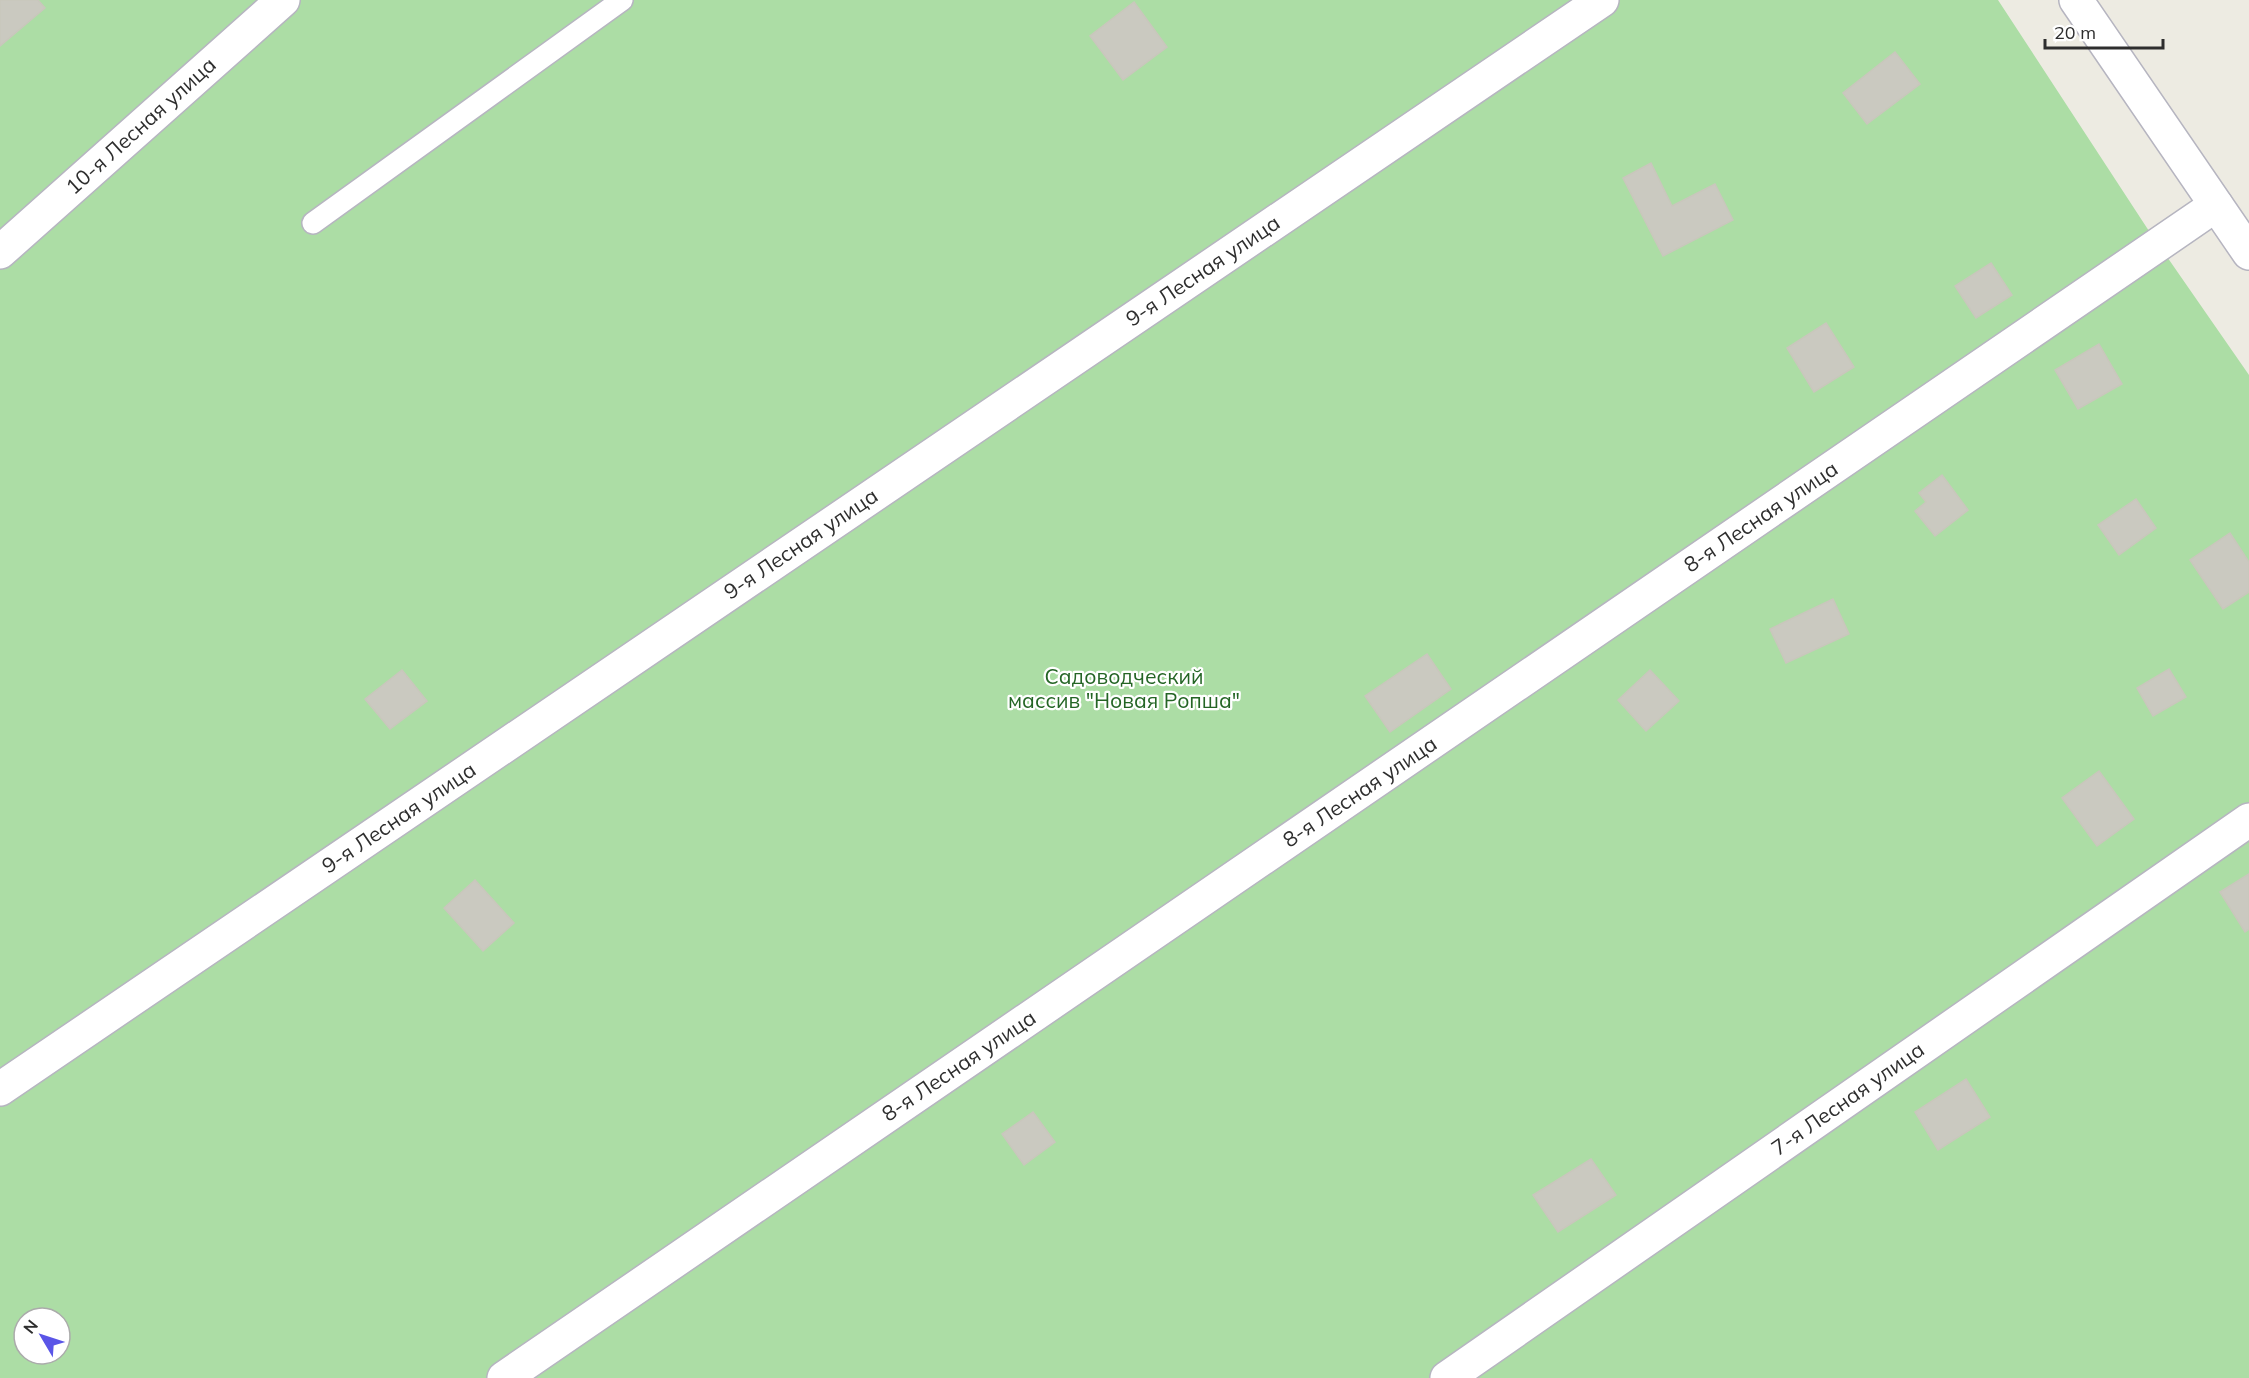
<svg xmlns="http://www.w3.org/2000/svg" width="2249" height="1378" viewBox="0 0 2249 1378" font-family="Mulish,sans-serif">
	<style>
		.green { fill: #acdda5; fill-rule: evenodd }
		.building { fill: #cac9c0; stroke: #c9c7bc; stroke-width: 1.5 }
		.lines { fill: none; stroke-linecap: round; stroke-linejoin: round }
		.lane-casing { stroke: #b6b5c0; stroke-width: 24 }
		.street-casing { stroke: #b6b5c0; stroke-width: 36 }
		.secondary-casing { stroke: #b6b5c0; stroke-width: 36 }
		.lane { stroke: #fff; stroke-width: 21 }
		.street { stroke: #fff; stroke-width: 33 }
		.secondary { stroke: #fff; stroke-width: 33 }
		.labels { text-anchor: middle; stroke-width: 4.5; stroke-linejoin: round; paint-order: stroke }
		.street-label { font-size: 21px; fill: #2e2e2e; stroke: #fff }
		.park-label { font-size: 21px; fill: #246525; stroke: #fff }
	</style>
	<rect width="100%" height="100%" fill="#edebe2"/>
	<path class="green" d="M 0,0 L 1998,0 L 2147,228 L 2249,375 L 2249,1378 L 0,1378 ZM 24,1318 L 60,1318 L 60,1354 L 24,1354 Z"/>
	<path class="building" d="M 0,0 L 38,0 L 45,8 L 0,46 Z
		M 1134,2 L 1167,47 L 1123,80 L 1090,36 Z
		M 1895,52 L 1920,84 L 1867,124 L 1843,93 Z
		M 1651,163 L 1672,206 L 1715,184 L 1733,220 L 1663,256 L 1623,178 Z
		M 1991,263 L 2012,295 L 1976,318 L 1955,286 Z
		M 1826,323 L 1854,367 L 1814,392 L 1787,348 Z
		M 2099,344 L 2122,384 L 2078,409 L 2055,370 Z
		M 1942,475 L 1968,510 L 1935,536 L 1915,511 L 1926,502 L 1919,493 Z
		M 2136,499 L 2156,528 L 2119,555 L 2098,525 Z
		M 2230,533 L 2249,562 L 2249,592 L 2223,609 L 2190,560 Z
		M 1833,599 L 1849,634 L 1786,663 L 1770,629 Z
		M 1427,654 L 1451,689 L 1390,732 L 1365,696 Z
		M 2169,669 L 2186,697 L 2153,716 L 2137,688 Z
		M 402,670 L 427,701 L 390,729 L 365,699 Z
		M 1650,670 L 1679,701 L 1646,731 L 1618,700 Z
		M 2099,771 L 2134,819 L 2097,846 L 2062,798 Z
		M 2249,874 L 2249,929 L 2245,932 L 2220,892 Z
		M 475,880 L 514,923 L 483,951 L 444,908 Z
		M 1966,1079 L 1990,1117 L 1938,1150 L 1915,1112 Z
		M 1033,1112 L 1055,1142 L 1024,1165 L 1002,1134 Z
		M 1591,1159 L 1616,1195 L 1558,1232 L 1533,1195 Z"/>
	<g class="lines">
		<defs>
			<path id="lane" d="M 313,223 L 622,0"/>
			<path id="street" d="M 0,252 L 283,0
				M 0,1089 L 1602,0
				M 504,1378 L 2216,205
				M 1447,1378 L 2249,820"/>
			<path id="secondary" d="M 2076,0 L 2249,253"/>
		</defs>
		<use href="#lane" class="lane-casing"/>
		<use href="#street" class="street-casing"/>
		<use href="#secondary" class="secondary-casing"/>
		<use href="#lane" class="lane"/>
		<use href="#street" class="street"/>
		<use href="#secondary" class="secondary"/>
	</g>
	<g class="labels">
		<g class="street-label">
			<text transform="translate(141 126) rotate(-42)" y="7">10-я Лесная улица</text>
			<text transform="translate(1203 271) rotate(-34)" y="7">9-я Лесная улица</text>
			<text transform="translate(1761 517) rotate(-34)" y="7">8-я Лесная улица</text>
			<text transform="translate(801 544) rotate(-34)" y="7">9-я Лесная улица</text>
			<text transform="translate(1360 792) rotate(-34)" y="7">8-я Лесная улица</text>
			<text transform="translate(399 818) rotate(-34)" y="7">9-я Лесная улица</text>
			<text transform="translate(959 1066) rotate(-34)" y="7">8-я Лесная улица</text>
			<text transform="translate(1848 1099) rotate(-35)" y="7">7-я Лесная улица</text>
		</g>
		<g class="park-label">
			<text x="1124" y="684">Садоводческий<tspan x="1124" dy="24">массив "Новая Ропша"</tspan></text>
		</g>
	</g>
	<g transform="translate(42 1336) rotate(309)"><circle r="28" fill="#ffffff" stroke="#ababab" stroke-width="1.5"/>
	<path d="M0-4.5L10 22L0 15L-10 22Z" fill="#5a55e7"/>
	<text y="-9" font-size="16" font-weight="bold" text-anchor="middle" fill="#2e2e2e">N</text>
	</g>
	<path d="M2045 39v9h118v-9" fill="none" stroke="#2e2e2e" stroke-width="3"/>
	<text x="2054" y="39" font-size="18" fill="#2e2e2e" stroke="#ffffff" stroke-width="4.5" paint-order="stroke">20 m</text>
</svg>
